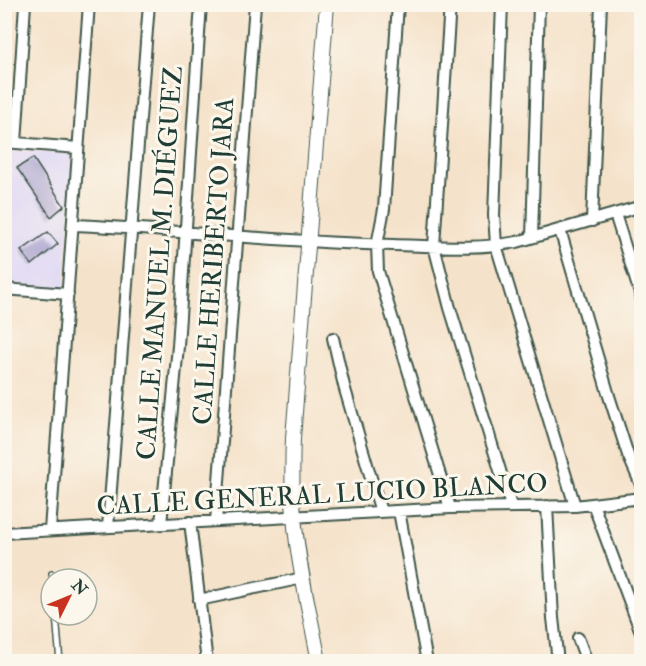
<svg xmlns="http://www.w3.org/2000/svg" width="646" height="666" viewBox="0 0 646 666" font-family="'IM FELL Double Pica',serif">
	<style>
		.built { fill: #ddd5f6 }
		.building { fill: #a69ecd }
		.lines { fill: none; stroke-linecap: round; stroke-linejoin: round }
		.service-casing { stroke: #3f564a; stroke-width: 8 }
		.minor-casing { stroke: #3f564a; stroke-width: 14 }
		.tertiary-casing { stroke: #3f564a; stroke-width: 16 }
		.service { stroke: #fff; stroke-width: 5 }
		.minor { stroke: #fff; stroke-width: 10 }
		.tertiary { stroke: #fff; stroke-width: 14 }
		.labels { text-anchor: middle; stroke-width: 6; stroke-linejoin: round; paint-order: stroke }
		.street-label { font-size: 26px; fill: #1f3d34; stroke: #fbf7ec }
	</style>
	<rect width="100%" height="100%" fill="#fbf7ec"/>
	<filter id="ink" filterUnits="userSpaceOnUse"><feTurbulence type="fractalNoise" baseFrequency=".0167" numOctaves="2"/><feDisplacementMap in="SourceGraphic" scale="12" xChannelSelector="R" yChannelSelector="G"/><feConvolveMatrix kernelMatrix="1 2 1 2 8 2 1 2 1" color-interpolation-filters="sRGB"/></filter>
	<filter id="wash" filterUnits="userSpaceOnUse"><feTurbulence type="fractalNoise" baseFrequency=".008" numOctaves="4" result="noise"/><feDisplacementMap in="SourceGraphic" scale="24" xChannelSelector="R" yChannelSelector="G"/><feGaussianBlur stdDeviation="1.35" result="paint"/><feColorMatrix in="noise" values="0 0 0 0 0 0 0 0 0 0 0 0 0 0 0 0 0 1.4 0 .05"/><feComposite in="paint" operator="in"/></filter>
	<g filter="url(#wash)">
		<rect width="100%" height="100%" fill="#f5e2ca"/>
		<path class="built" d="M 4,149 L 73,154 L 65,289 L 5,284 Z"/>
		<g id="blocks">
			<path class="building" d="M 33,158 L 64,206 L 51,217 L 17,168 Z
				M 48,232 L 58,244 L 32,265 L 21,251 Z"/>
		</g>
	</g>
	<g filter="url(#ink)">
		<use href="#blocks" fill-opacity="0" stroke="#3f564a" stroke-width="1.5"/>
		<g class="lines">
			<defs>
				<path id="service" d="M 52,574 L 53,579
					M 56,615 L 60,662"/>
				<path id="minor" d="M 398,4 L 384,209 L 377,245 L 378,271 L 450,508
					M 450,4 L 434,246 L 450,308 L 511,506
					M 502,4 L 494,215 L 496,245 L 575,506
					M 4,142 L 78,148
					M 16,143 L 25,4
					M 615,214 L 642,300
					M 592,221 L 601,4
					M 74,225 C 180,230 287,243 393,245 C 434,246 477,250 517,242 L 642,206
					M 560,230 L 609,396 L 628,455 L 642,487
					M 532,237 L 539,4
					M 4,289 L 68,294
					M 333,338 L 344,386 L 381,512
					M 593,504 L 642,635
					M 547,506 L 553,618 L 558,662
					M 399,511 L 427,662
					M 216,521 L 255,4
					M 190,522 L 207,662
					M 161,524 L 178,346 L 201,4
					M 108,527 L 149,4
					M 50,530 L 89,4
					M 4,533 L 450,508 L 575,506 L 642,498
					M 199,600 L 303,578
					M 578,638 L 587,662"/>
				<path id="tertiary" d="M 319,662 C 310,613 298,565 294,516 C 292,490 292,464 293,438 L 327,4"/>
			</defs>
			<use href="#service" class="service-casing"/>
			<use href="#minor" class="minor-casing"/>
			<use href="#tertiary" class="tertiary-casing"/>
			<use href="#service" class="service"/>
			<use href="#minor" class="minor"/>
			<use href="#tertiary" class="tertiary"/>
		</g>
	</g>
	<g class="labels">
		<g class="street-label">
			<text transform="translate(213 261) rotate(-86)" y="9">CALLE HERIBERTO JARA</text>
			<text transform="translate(159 263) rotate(-86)" y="9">CALLE MANUEL M. DIÉGUEZ</text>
			<text transform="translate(322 494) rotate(-3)" y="9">CALLE GENERAL LUCIO BLANCO</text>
		</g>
	</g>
	<rect width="646" height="666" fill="none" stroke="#fbf7ec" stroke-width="24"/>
	<g transform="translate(69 597) rotate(47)"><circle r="28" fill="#fbf7ec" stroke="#a3ada2" stroke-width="1.5"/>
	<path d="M0-4.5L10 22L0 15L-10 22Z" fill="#c8321e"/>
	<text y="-9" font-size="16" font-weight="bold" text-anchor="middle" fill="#1f3d34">N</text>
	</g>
</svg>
